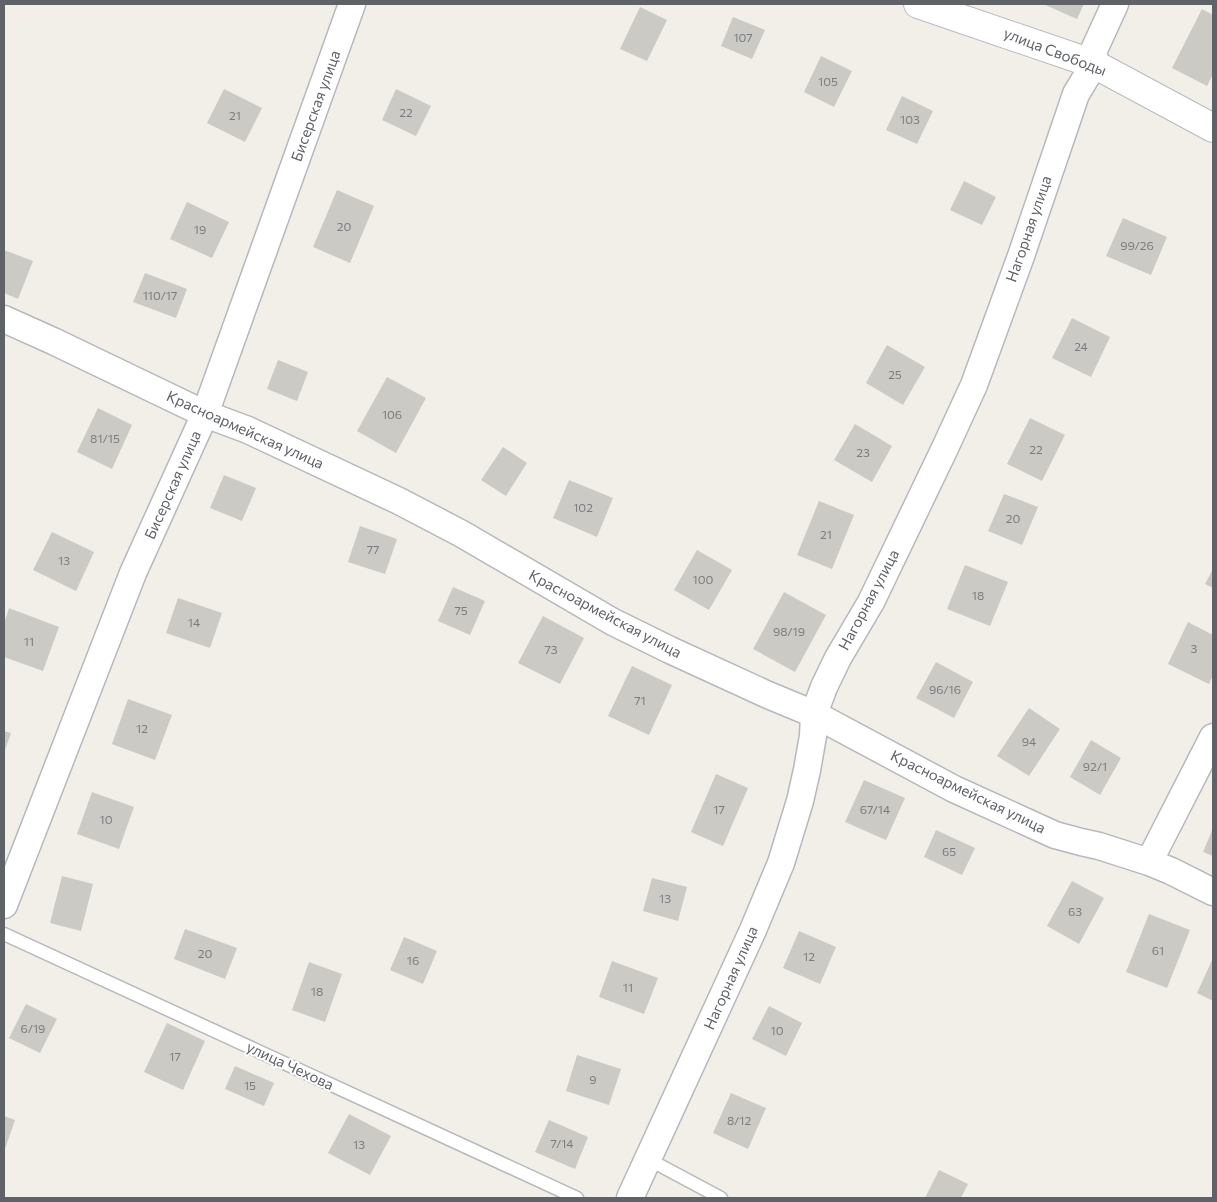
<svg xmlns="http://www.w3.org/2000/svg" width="1217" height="1202" viewBox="0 0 1217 1202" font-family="Commissioner,sans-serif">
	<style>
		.building { fill: #cccac5 }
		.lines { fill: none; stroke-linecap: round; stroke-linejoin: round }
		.lane-casing { stroke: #b5b8bc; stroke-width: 15 }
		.street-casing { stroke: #b5b8bc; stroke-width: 29 }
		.secondary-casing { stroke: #b6babf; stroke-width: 30 }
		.lane { stroke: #fff; stroke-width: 12 }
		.street { stroke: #fff; stroke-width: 26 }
		.secondary { stroke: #fff; stroke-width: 28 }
		.labels { text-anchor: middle; stroke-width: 4; stroke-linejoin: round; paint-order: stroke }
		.number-label { font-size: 12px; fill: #7a7d7f }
		.street-label { font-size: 15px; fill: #5f6368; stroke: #fff }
	</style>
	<rect width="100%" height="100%" fill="#f1efe8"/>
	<path class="building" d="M 1043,4 L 1084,4 L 1077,19 Z
		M 640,7 L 667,20 L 647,61 L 620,49 Z
		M 1202,9 L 1213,15 L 1213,74 L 1207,86 L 1172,68 Z
		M 733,17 L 765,30 L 752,59 L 721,46 Z
		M 821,56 L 852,71 L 834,107 L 804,92 Z
		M 224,89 L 262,108 L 245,142 L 207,123 Z
		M 396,89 L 431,106 L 416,136 L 382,120 Z
		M 902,96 L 933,111 L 917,144 L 886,130 Z
		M 964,181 L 996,197 L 982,225 L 950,210 Z
		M 337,190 L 374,206 L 350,263 L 313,247 Z
		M 187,202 L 229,222 L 212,258 L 170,239 Z
		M 1123,218 L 1167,237 L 1151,275 L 1106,256 Z
		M 4,250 L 33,261 L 18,299 L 4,293 Z
		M 145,273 L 187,289 L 176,318 L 133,302 Z
		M 1072,318 L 1110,337 L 1091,377 L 1052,358 Z
		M 887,345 L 925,367 L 903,405 L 866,383 Z
		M 278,360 L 308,372 L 297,401 L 267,389 Z
		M 387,377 L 426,398 L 396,453 L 357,431 Z
		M 98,408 L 132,425 L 112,469 L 77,452 Z
		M 1030,418 L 1065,435 L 1042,481 L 1007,464 Z
		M 855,424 L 892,446 L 872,482 L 834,460 Z
		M 503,447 L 527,463 L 506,496 L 481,480 Z
		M 224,475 L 256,488 L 242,521 L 210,508 Z
		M 569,480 L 613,498 L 597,537 L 553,518 Z
		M 1004,494 L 1038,507 L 1022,545 L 988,531 Z
		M 819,501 L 854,515 L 832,569 L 797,555 Z
		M 360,526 L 397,539 L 385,574 L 348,562 Z
		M 52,532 L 94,552 L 76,591 L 33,570 Z
		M 697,550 L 732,570 L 709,610 L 674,590 Z
		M 965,565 L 1008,582 L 990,626 L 947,609 Z
		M 1213,569 L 1213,588 L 1205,584 Z
		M 453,587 L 485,601 L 470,635 L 438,621 Z
		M 784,592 L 826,615 L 795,672 L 753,649 Z
		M 178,598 L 222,613 L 210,648 L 166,633 Z
		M 9,608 L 59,627 L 43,671 L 4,657 L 4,624 Z
		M 543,616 L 584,638 L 560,684 L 518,663 Z
		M 1188,622 L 1213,635 L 1213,675 L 1209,684 L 1168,664 Z
		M 936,662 L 973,682 L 954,718 L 916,698 Z
		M 632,666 L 672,685 L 649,735 L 608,716 Z
		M 128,699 L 172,715 L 155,760 L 112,744 Z
		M 1029,708 L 1060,729 L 1029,776 L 997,756 Z
		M 4,731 L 11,733 L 4,753 Z
		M 1091,740 L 1121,758 L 1100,795 L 1070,777 Z
		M 716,774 L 748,788 L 723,846 L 691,832 Z
		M 864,780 L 905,798 L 886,840 L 845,822 Z
		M 92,792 L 134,807 L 119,849 L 77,834 Z
		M 1213,828 L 1213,856 L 1203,852 Z
		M 936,830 L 975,848 L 962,875 L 924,857 Z
		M 62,876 L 93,884 L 81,931 L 50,923 Z
		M 652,878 L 687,887 L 678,921 L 643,911 Z
		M 1072,881 L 1104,898 L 1079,944 L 1047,926 Z
		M 1149,914 L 1190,930 L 1167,988 L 1126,972 Z
		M 185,929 L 237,948 L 225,979 L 174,959 Z
		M 799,931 L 836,947 L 820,984 L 783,968 Z
		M 404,937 L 437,951 L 423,984 L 390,970 Z
		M 1213,958 L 1213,1001 L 1197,993 Z
		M 612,961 L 658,978 L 644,1014 L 599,997 Z
		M 309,962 L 342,974 L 325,1022 L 292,1010 Z
		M 26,1004 L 57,1019 L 40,1053 L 9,1038 Z
		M 769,1006 L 802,1023 L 786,1056 L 752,1039 Z
		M 167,1023 L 205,1041 L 183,1090 L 144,1072 Z
		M 577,1055 L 621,1069 L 609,1105 L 566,1091 Z
		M 235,1066 L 274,1083 L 264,1106 L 225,1089 Z
		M 731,1093 L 766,1108 L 748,1149 L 713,1133 Z
		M 349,1114 L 391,1136 L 370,1175 L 328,1153 Z
		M 4,1116 L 15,1120 L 4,1152 Z
		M 549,1120 L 588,1137 L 575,1169 L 535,1152 Z
		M 939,1170 L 968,1184 L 961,1198 L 925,1198 Z"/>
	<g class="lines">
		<defs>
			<path id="lane" d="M 4,934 L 577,1198
				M 648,1159 L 721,1198"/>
			<path id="street" d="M 4,319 L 53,341 L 205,414 L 248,430 L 399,501 L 462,534 L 613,622 L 670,650 L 768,695 L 814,714 L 954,789 L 1055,835 L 1081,842 L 1099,846 L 1149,862 L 1171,871 L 1213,892
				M 1149,862 L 1213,737
				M 4,905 L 133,573 L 205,414 L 352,4
				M 630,1198 L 753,930 L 781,863 L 800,801 L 807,770 L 813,736 L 814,714 L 824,687 L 838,658 L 871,602 L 945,448 L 974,385 L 1021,256 L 1076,94 L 1094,64 L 1094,50 L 1115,4"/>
			<path id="secondary" d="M 918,4 L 1094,64 L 1213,128"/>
		</defs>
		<use href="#lane" class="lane-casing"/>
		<use href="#street" class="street-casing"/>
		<use href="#secondary" class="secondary-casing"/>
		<use href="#lane" class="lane"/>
		<use href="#street" class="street"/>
		<use href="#secondary" class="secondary"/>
	</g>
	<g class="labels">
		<g class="number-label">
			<text x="743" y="42">107</text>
			<text x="828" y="86">105</text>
			<text x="406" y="117">22</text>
			<text x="235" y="120">21</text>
			<text x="910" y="124">103</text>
			<text x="344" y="231">20</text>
			<text x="200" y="234">19</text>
			<text x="1137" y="250">99/26</text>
			<text x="160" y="300">110/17</text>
			<text x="1081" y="351">24</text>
			<text x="895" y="379">25</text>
			<text x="392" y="419">106</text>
			<text x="105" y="443">81/15</text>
			<text x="1036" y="454">22</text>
			<text x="863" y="457">23</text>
			<text x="583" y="512">102</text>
			<text x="1013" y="523">20</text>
			<text x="826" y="539">21</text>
			<text x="373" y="554">77</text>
			<text x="64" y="565">13</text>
			<text x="703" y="584">100</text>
			<text x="978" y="600">18</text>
			<text x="461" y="615">75</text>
			<text x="194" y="627">14</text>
			<text x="789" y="636">98/19</text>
			<text x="29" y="646">11</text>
			<text x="1194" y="653">3</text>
			<text x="551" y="654">73</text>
			<text x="945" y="694">96/16</text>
			<text x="640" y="705">71</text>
			<text x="142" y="733">12</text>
			<text x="1029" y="746">94</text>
			<text x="1095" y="771">92/1</text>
			<text x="719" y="814">17</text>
			<text x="875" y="814">67/14</text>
			<text x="106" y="824">10</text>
			<text x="949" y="856">65</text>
			<text x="665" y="903">13</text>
			<text x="1075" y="916">63</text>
			<text x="1158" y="955">61</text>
			<text x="205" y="958">20</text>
			<text x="809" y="961">12</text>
			<text x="413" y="965">16</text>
			<text x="628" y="992">11</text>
			<text x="317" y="996">18</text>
			<text x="33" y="1033">6/19</text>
			<text x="777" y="1035">10</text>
			<text x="175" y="1061">17</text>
			<text x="593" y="1084">9</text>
			<text x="250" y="1090">15</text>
			<text x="739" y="1125">8/12</text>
			<text x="562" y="1148">7/14</text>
			<text x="359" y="1149">13</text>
		</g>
		<g class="street-label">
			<text transform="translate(1055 52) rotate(21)" y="5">улица Свободы</text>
			<text transform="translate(316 106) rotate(-70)" y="5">Бисерская улица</text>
			<text transform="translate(1029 229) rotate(-71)" y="5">Нагорная улица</text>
			<text transform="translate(245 430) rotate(24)" y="5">Красноармейская улица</text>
			<text transform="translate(173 485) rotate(-66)" y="5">Бисерская улица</text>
			<text transform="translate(869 600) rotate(-62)" y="5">Нагорная улица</text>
			<text transform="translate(605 614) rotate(28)" y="5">Красноармейская улица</text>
			<text transform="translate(968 792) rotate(26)" y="5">Красноармейская улица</text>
			<text transform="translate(731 978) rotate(-66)" y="5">Нагорная улица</text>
			<text transform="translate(290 1066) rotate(25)" y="5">улица Чехова</text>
		</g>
	</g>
	<rect width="1217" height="1202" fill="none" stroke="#5f6368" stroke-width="10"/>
</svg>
